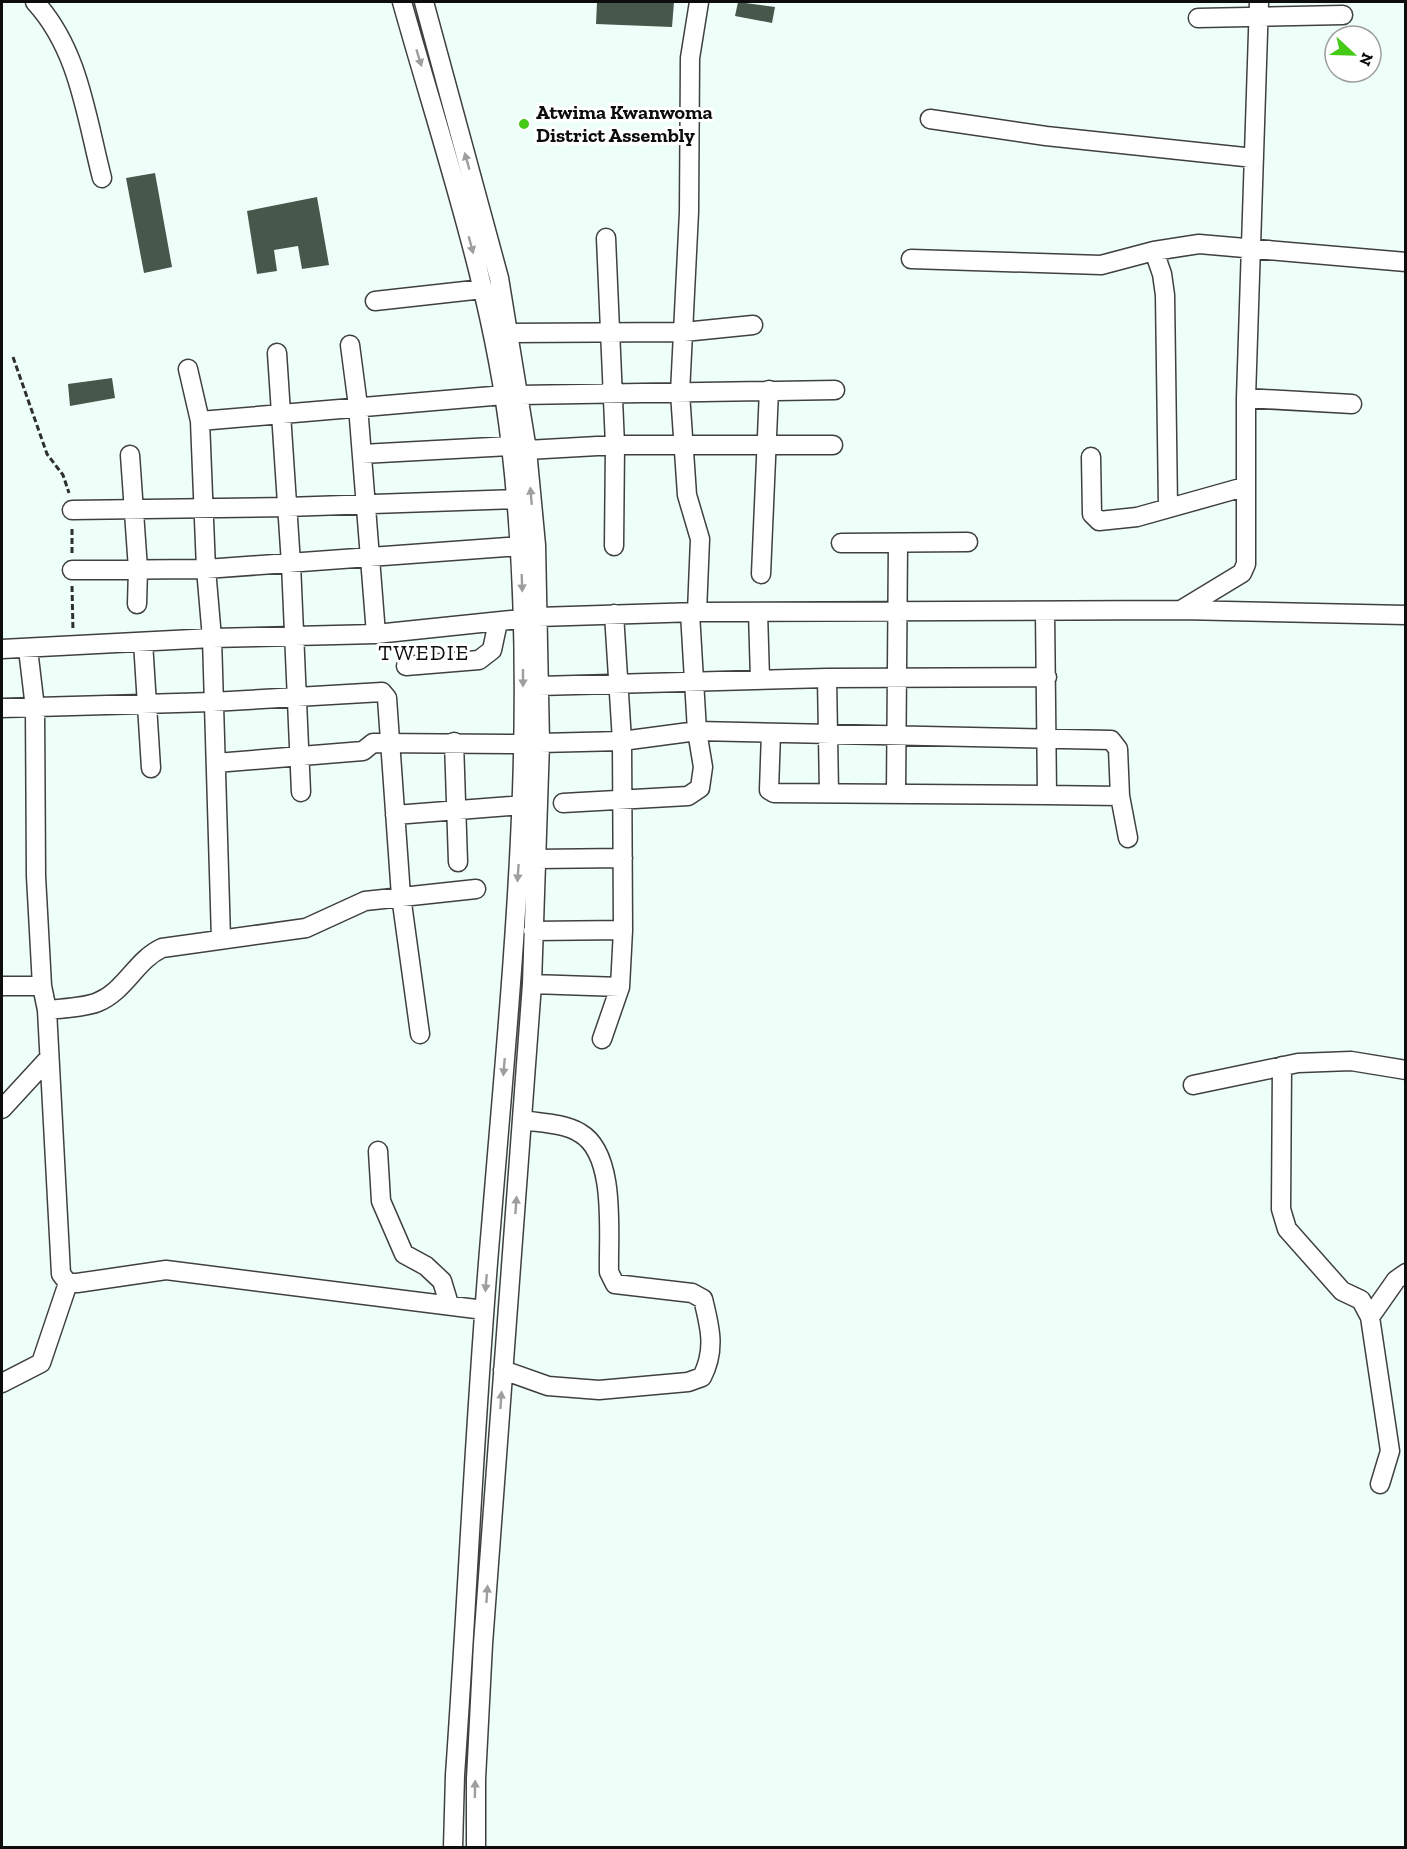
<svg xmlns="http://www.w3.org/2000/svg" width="1407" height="1849" viewBox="0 0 1407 1849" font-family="'Zilla Slab',serif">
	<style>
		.building { fill: #48574b }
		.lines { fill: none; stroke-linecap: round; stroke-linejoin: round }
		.minor-casing { stroke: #404040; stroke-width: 21 }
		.path { stroke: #2f2f2f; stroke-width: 3; stroke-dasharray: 6 3; stroke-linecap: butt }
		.minor { stroke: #fff; stroke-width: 18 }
		.oneway { fill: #9e9e9e }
		.poi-dot { fill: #45ca18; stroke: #fff; stroke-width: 2 }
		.labels { text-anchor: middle; stroke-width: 6; stroke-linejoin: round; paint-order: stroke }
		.poi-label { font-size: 20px; font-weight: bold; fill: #0d0d0d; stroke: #fff; text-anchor: start }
		.quarter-label { font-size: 22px; letter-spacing: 1.5px; fill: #0d0d0d; stroke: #fff }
	</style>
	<rect width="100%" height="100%" fill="#edfff8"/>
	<path class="building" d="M 597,2 L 674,2 L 672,27 L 596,24 Z
		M 738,2 L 775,7 L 772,23 L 735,16 Z
		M 155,173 L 172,267 L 144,273 L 126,178 Z
		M 317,197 L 329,265 L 302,269 L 298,246 L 274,250 L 277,271 L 257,274 L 247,211 Z
		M 112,378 L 115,398 L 70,406 L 68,384 Z"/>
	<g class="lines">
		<defs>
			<path id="minor" d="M 35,2 C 79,50 86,116 102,178
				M 402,2 C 443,148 494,294 511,446 C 541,706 512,968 491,1227 C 475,1410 468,1592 455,1775 L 453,1848
				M 424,2 L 499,278 L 527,450 L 536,545 L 540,743 L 532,984 L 483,1644 L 476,1779 L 476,1848
				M 1198,18 L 1343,15
				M 930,119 L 1046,136 L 1254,158
				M 606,238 L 615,445 L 614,546
				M 1154,251 L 1162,274 L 1165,295 L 1168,507
				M 911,259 L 1101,265 L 1154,251 L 1199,244 L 1406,262
				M 375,301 L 483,289
				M 509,333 L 684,332 L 753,325
				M 350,345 L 358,406 L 376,634
				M 277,353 L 291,564 L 301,792
				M 188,369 L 200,421 L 206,569 L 212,638 L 221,939
				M 519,395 L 835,390
				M 1246,398 L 1352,404
				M 200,421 L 504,395
				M 527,450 L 615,445 L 833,445
				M 362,454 L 511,446
				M 130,455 L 138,569 L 137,604
				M 1091,457 L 1092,514 L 1099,521 L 1137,517 L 1244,487
				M 72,510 L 287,507 L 516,499
				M 841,543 L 968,542
				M 72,570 L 206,569 L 521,546
				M 761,574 L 769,390
				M 1181,610 L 1242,573 L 1246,564 L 1246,398 L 1259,2
				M 697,612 L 700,539 L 687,495 L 680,393 L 689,212 L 690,58 L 699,2
				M 758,612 L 760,679
				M 143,642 L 151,768
				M 2,649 L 212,638 L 376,634 L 538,617 L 697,612 L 1181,610 L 1406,615
				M 28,649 L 35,708 L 36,876 L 42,986 L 47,1010 L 61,1274 L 68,1283 L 77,1283 L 166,1270 L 484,1310
				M 406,666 L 479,660 L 492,650 L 498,622
				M 827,678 L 829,793
				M 539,686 L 827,678 L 1047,677
				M 2,708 L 212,702 L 382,692 L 387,698 L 401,896 L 420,1034
				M 771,733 L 769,790 L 774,793 L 1047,795 L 1045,612
				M 454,742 L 458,862
				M 540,743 L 622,741 L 697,731 L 1111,740 L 1118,749 L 1120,796 L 1128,838
				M 216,763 L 363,751 L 373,743 L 523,744
				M 896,794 L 898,543
				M 1047,795 L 1120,796
				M 563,803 L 688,796 L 700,788 L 703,767 L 697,731 L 690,613
				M 395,815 L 523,805
				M 536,859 L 623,858
				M 533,931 L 623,930
				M 532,984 L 620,987
				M 2,986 L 42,986
				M 47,1010 C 63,1008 84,1008 98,1002 C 125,991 136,960 162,948 L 306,928 L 365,901 L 476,889
				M 602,1039 L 620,987 L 623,930 L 622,741 L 614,614
				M 1282,1066 L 1281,1209 L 1287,1229 L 1342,1291 L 1361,1300 L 1370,1317 L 1390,1451 L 1380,1484
				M 1193,1085 L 1298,1063 L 1351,1061 L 1406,1070
				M 2,1109 L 48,1059
				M 378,1151 L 381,1201 L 404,1254 L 426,1266 L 442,1281 L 449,1304
				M 1370,1317 L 1396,1280 L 1406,1273
				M 503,1370 L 548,1386 L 599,1390 L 688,1382 L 702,1377 C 716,1350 710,1327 703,1299 L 692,1293 L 615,1284 L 609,1272 C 608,1235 617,1154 580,1133 C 564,1123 540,1123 522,1120
				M 2,1383 L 41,1363 L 68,1283"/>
		</defs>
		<use href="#minor" class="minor-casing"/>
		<path class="path" d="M 13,357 L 47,454 L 63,475 L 69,493
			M 72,553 L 72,526
			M 72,586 L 73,631"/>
		<use href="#minor" class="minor"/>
	</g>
	<defs><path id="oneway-solid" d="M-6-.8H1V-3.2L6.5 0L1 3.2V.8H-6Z" transform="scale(1.5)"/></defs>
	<g class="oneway">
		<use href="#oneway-solid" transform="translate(419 58) rotate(73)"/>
		<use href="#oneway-solid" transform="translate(467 161) rotate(-106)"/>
		<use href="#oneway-solid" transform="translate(471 245) rotate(75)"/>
		<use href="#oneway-solid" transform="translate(531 496) rotate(-95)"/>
		<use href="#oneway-solid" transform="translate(522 583) rotate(88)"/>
		<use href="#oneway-solid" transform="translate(523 678) rotate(90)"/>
		<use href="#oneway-solid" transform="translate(518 873) rotate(94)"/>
		<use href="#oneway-solid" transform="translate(504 1067) rotate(95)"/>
		<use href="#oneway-solid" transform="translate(516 1205) rotate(-86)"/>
		<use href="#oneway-solid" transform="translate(486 1283) rotate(95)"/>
		<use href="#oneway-solid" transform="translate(501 1400) rotate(-86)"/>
		<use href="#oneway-solid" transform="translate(487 1594) rotate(-86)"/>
		<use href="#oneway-solid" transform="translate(475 1789) rotate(-89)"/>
	</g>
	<circle class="poi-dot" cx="524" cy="124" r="6"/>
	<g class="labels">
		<g class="poi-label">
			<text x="536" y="119">Atwima Kwanwoma<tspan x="536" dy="23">District Assembly</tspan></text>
		</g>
		<g class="quarter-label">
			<text x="424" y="660">TWEDIE</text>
		</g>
	</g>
	<rect width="1407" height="1849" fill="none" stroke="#0d0d0d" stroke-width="6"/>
	<g transform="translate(1353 54) rotate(112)"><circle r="28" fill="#ffffff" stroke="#9e9e9e" stroke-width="1.5"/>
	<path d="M0-4.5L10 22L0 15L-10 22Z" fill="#45ca18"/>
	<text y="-9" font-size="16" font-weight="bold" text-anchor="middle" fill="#0d0d0d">N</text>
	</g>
</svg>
